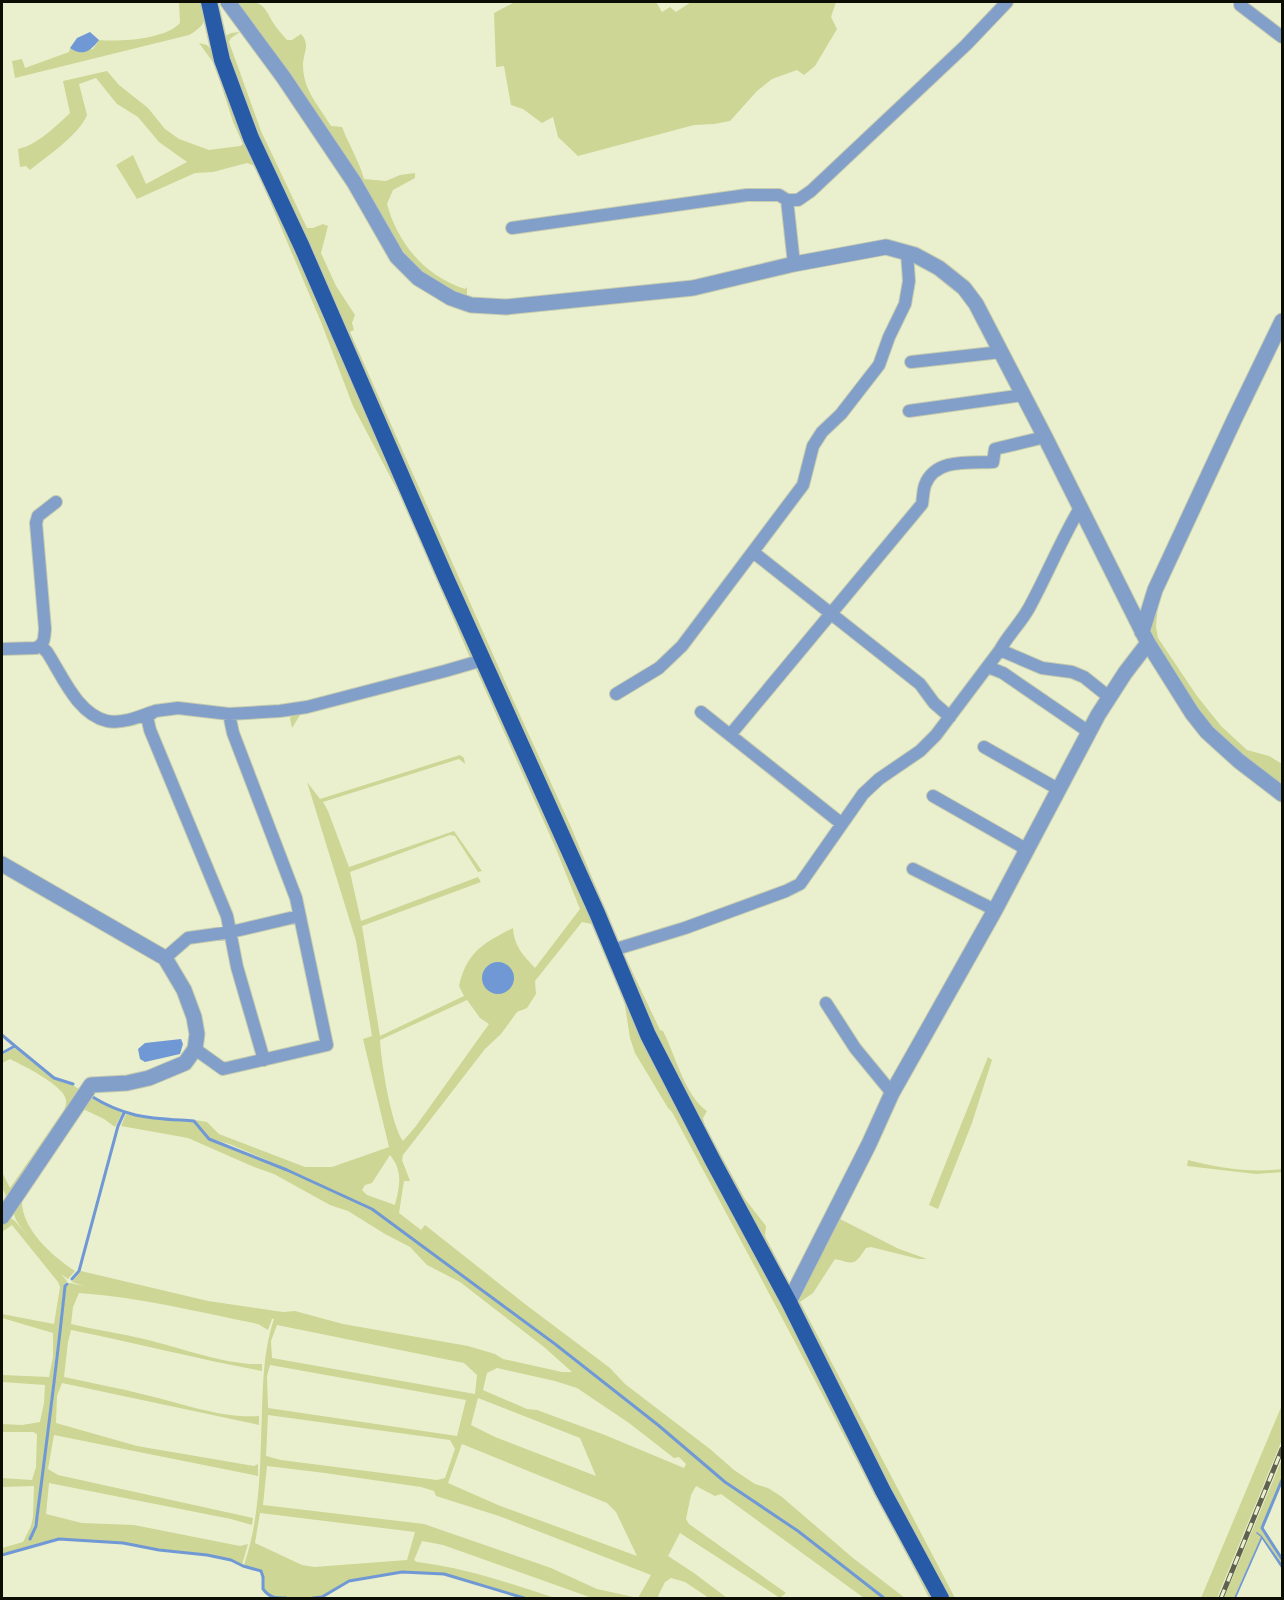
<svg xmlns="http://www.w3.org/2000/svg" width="1284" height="1600" viewBox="0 0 1284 1600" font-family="'Space Grotesk',sans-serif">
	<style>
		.green { fill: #cdd694; fill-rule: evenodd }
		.water { fill: #7098d4 }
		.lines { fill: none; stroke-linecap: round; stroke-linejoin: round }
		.stream { stroke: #7098d4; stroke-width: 3 }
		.minor-casing { stroke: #c6ccae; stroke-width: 14 }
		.tertiary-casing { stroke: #c6ccae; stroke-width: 17 }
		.primary-casing { stroke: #c6ccae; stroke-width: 19 }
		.minor { stroke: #829fca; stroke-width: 12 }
		.tertiary { stroke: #829fca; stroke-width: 15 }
		.primary { stroke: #275ba8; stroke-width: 16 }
		.rail-casing { stroke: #5e624f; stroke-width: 5 }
		.rail { stroke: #eaf0ce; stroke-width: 3; stroke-dasharray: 9; stroke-linecap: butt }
	</style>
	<rect width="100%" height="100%" fill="#eaf0ce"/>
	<path class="green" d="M179,2H205C207,20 205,26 189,35L15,78L12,61L22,59L25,68L69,52L70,48L74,51L93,49L99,40C121,42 166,39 180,23Z
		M238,2C260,1 262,2 272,21C276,28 282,34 287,40H292L301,34C311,45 303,53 303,65C303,90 319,106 331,126L342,127C349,145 359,161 364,179L386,181L400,175L415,173V178L393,190L387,204C398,244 425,276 465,289L467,287V299L435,285L410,261Z
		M515,2H656L662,12L670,7L676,12L691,2H836L831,17L837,29L815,66L804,75L797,70L772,79L757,91L730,121L714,124L694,125L578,156L558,137L553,117L542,123L523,109L511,105L504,66L496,67L494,13Z
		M240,32L231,38L229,42L261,131L307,228H313L323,224L328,226L321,253L336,286L355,315L352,323L354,330L350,332L515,704L571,827L620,945L615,947L268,160L223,40L225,36L231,33Z
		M199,43L207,45L212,51L476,658L471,660L402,499L353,406L321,322L255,166L247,163L213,172L195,173L137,199L116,165L133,155L146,184L187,162L159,142L138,117L117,104L96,78L79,84L87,115C79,135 46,157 30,170L26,166L20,167L18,149C37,145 55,127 70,113L63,81L107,71L119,85L148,108L165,129L179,139L209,150L240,146L243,144L233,122L215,65Z
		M1158,602L1156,627L1158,638L1197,696L1221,726L1247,750L1269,756L1282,764V789L1227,747L1177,683L1151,633L1152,618Z
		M482,662L542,801L935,1598H929C910,1559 888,1521 868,1482C804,1358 738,1235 672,1112L668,1108L635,1053L630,1038L624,999L592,924L582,922L535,981L536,994L527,1008L517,1012L501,1034L485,1049L403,1155L402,1160L410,1181H404L399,1213L421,1230L425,1225L525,1304L610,1368L625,1384L710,1449L734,1470L755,1484L768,1488L782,1497L853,1558L905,1598H886L799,1530L726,1481L658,1424L556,1343L372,1208L287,1169L232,1145L209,1138L195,1120L207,1122L219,1134L305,1167H332L389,1147L363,1039L372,1036L356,941L307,782L320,799L460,755L464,758L465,764L459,759L323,802L328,811L349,867L454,831L482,871L478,872L455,836L450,835L350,872L361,921L478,877L481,882L362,926L380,1036L464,996L459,986C467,952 483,943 513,928C514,946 523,955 535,968L580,909L556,849L475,667L433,681H424L300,715L292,728L290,718L293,714ZM467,1000L480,1018L489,1024L416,1126L403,1141C391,1125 381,1061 380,1040ZM390,1155C403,1171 400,1185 395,1205L367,1195L362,1190L365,1185L372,1183Z
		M622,950L660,1030L663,1031C675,1054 685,1096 707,1111L703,1118L705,1126L745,1199L766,1226L765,1236L793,1290L790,1294L712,1150L617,952Z
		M15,1048L53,1079L73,1085L80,1090L2,1214V1203L6,1196L2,1187V1172L10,1188L64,1110C66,1105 67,1102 65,1097C59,1083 24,1066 10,1059L2,1063V1055Z
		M988,1057L992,1060L972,1123L938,1209L929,1205Z
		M86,1093L122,1113L115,1127L104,1119L83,1109L22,1198C20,1228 51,1255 75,1271L68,1279L61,1274L67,1281L64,1285L37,1518L29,1539L37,1526L66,1286L70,1283L84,1286L72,1282L81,1271L208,1301L283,1312L295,1311L343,1324L468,1346L495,1354L503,1359L562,1372H572L544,1347L460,1282L427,1265L410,1247L385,1234L348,1211L330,1205L274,1174L254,1167L188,1138L121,1126L126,1114L144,1118L194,1122L208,1139L287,1170L371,1209L554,1345L657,1426L725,1482L798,1532L883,1598H864L721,1494L715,1496L696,1486L691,1495L686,1519L689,1524L786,1593L780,1598L680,1533L668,1556L694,1573L727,1598H709L685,1582L671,1578L665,1582L658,1596L660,1598H592L443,1545L422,1541L414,1560L417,1562C466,1568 509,1583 555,1598H526L445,1574L402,1572L348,1580L322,1596L310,1598H272L264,1589V1576L261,1571L244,1565C261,1515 260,1463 262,1410C263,1380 264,1348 274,1319L267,1318L272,1319L268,1330L258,1324C198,1312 139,1297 79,1293L73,1307L71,1324C95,1330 120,1333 144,1339C178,1347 229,1366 262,1364V1371C198,1359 135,1343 71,1330L68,1342L64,1377C91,1383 119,1388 146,1395C181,1403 223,1419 259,1416V1425L62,1383L57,1396L56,1423L137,1446L254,1466L258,1464V1476L54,1435L48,1469L58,1475L253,1518L252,1525L231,1519L49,1483L46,1514L82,1523L134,1525L240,1546L248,1544L242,1565L231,1559L207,1554L159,1549L123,1543L88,1542L59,1538L2,1554V1548L23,1542L31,1526L33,1517L34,1486L2,1487V1478L32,1480L36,1467L37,1434L33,1432H2V1424L22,1425L40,1422L44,1403L45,1385L2,1382V1375L49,1377L53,1357V1333L2,1318V1314L54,1324L60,1287L58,1282L12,1225L2,1232V1222L9,1218L14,1220L30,1238C21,1227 10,1218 15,1203ZM277,1325L464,1363L477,1375L475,1394L272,1358L271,1341ZM270,1365L466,1400L457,1436L268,1408L267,1376ZM497,1368L555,1381L577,1388L629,1423L674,1458L679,1457L686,1464L684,1468L605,1435L537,1410L527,1409L483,1390L487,1373ZM478,1398L580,1438L596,1476L495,1437L471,1425ZM268,1415L450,1440L455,1449L445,1478L437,1480L281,1460L266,1456ZM462,1444L607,1503L616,1512L637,1556L498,1505L448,1483ZM267,1466L325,1473L421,1487L434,1491L436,1496L499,1516L651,1575L638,1598L597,1589L551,1568L424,1524L263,1505ZM260,1513L415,1532L407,1560L314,1567L302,1565L255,1543Z
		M1188,1160C1219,1168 1251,1173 1282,1169V1172L1256,1174L1187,1166Z
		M836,1217L899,1249L927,1259H919L871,1247L866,1248C854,1266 855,1264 835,1259L813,1293L800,1302L955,1598H946L793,1299Z
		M1282,1405V1440L1217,1598H1201Z
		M1282,1459V1478L1261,1528L1282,1561V1564L1262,1536L1234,1598H1224Z"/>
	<path class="water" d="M90,32L99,40C91,51 82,57 70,48L77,38Z
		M482 978a16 16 0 1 1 32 0a16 16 0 1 1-32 0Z
		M181,1039L183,1044L180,1054L145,1062L140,1059L138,1049L145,1043Z
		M1257,1532L1262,1536L1282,1564V1569L1262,1539L1236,1598H1234L1261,1537L1256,1533Z"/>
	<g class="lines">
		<path class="stream" d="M2,1035L15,1046
			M2,1053L15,1046L54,1078L73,1084
			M91,1096C128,1119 152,1118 194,1121L209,1139L287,1170L372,1209L555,1344L658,1425L725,1482L798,1531L884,1598
			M72,1279L79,1271L118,1126L124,1113
			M1282,1480L1262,1528L1282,1559
			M30,1539L36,1526L37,1517C47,1440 57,1363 65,1286L67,1284
			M2,1555L59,1539L123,1543L159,1550L207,1555L231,1560L243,1566L261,1571L263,1577V1589C270,1598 275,1598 286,1598
			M313,1598L322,1597L349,1581L402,1572L444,1574L524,1598"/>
		<defs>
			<path id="minor" d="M1240,2V5L1282,37
				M787,200L794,264
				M512,228L747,195H779L787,200H798L811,191L966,45L1007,2
				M911,362L1001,352
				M909,411L1023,395
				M753,552L920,684L934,703L950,717
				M41,646L47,652C62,675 77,714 107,721C122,724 139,717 152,712
				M2,649L36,648C45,644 44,638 45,629L36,523L38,516L56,502
				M1000,650L1042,668L1072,672L1084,677L1109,697
				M988,667L1003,673L1089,732
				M616,694L659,668L682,646L803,485L813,446L822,432L841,414L879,365L889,337L905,304L909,281L907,253
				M701,712L842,824
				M730,735L922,504C923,498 923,491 925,485C935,458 970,463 993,462L995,449L1045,437
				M984,747L1058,789
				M933,796L1026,849
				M913,869L995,910
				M613,950L685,928L786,891L800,884L863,794L879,779L920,751L936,735L1000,650C1008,635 1020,624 1029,608C1047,575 1061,540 1080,508
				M165,958L188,938L231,932L299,916
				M826,1003L855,1048L892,1093
				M195,1049L223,1069L327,1045L296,898L233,733L229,714
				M264,1060L237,967L227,916L150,730L147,717L155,711L178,708L229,714L280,711L307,707L445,671L483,660"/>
			<path id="tertiary" d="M228,2L284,78L354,182L397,257L418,278L451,298L471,305L506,307L693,288L794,264L886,247L915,255L939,268L964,288L976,304L1045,437L1148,643L1192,713L1207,732L1239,761L1282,794
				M1142,632L1155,590L1235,418L1282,321
				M2,864L165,958L184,990L194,1017L197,1034L195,1049L185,1063L149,1078L127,1083L91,1085L2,1217
				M789,1302L869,1144L892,1093L995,910L1098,715L1125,673L1148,643"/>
			<path id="primary" d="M209,2L222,60L251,138L302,247L446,578L597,913L648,1035L713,1161L789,1302L883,1491L941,1598"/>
		</defs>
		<use href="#minor" class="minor-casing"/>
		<use href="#tertiary" class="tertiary-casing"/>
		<use href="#primary" class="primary-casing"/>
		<use href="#minor" class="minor"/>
		<use href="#tertiary" class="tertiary"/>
		<use href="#primary" class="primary"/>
		<defs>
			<path id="rail" d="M1221,1598L1282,1449"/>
		</defs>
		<use href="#rail" class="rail-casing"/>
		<use href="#rail" class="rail"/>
	</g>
	<rect width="1284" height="1600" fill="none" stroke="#0c0e04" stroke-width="6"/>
</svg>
